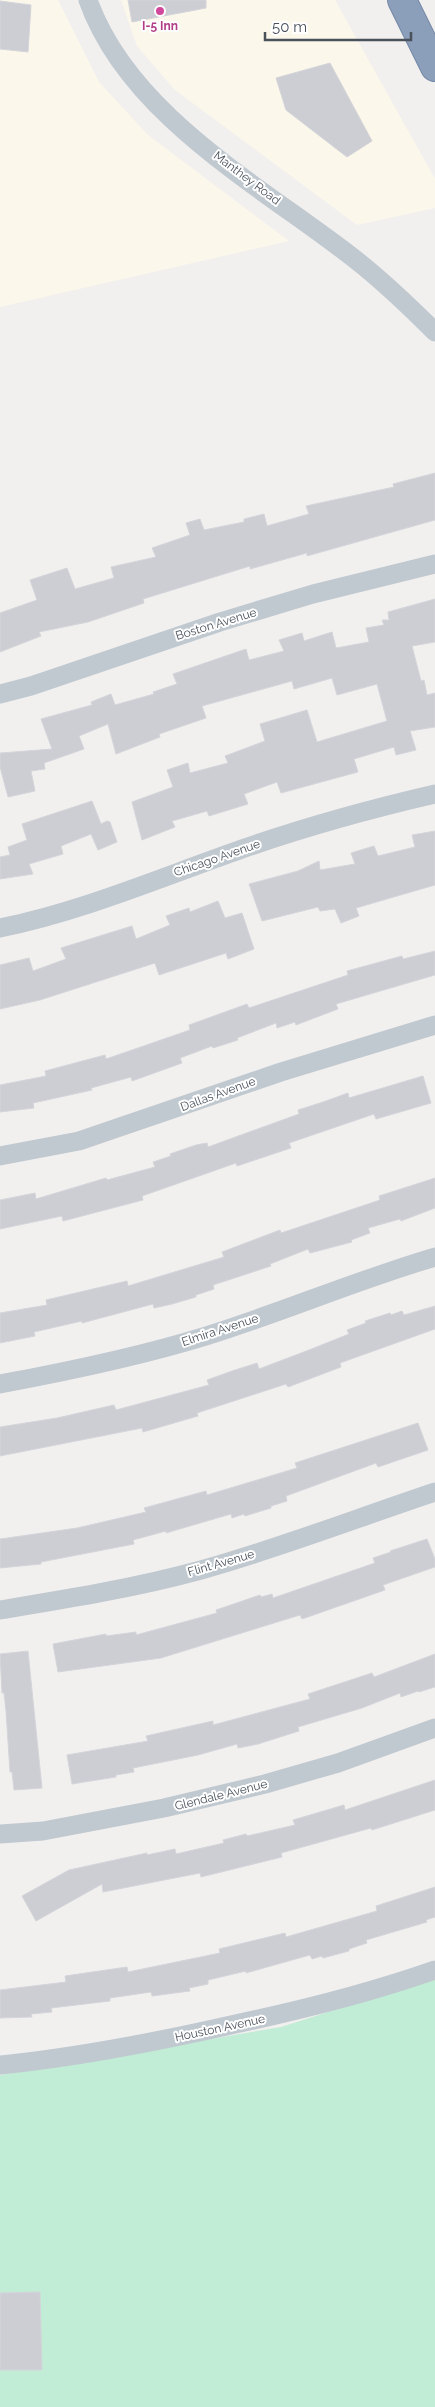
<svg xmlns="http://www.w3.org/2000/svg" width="435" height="2407" viewBox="0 0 435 2407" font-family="Raleway,sans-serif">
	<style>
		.commercial { fill: #fbf7ea }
		.green { fill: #c1ecd5 }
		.building { fill: #cdced4; stroke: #d4d5da }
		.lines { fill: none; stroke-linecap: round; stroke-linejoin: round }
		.motorway-casing { stroke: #7689a6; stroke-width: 30 }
		.minor { stroke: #c1c9d0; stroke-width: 19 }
		.motorway { stroke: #8b9eba; stroke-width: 28 }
		.hotel-dot { fill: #d1479c; stroke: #fff; stroke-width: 2 }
		.labels { text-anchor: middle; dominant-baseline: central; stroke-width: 4; stroke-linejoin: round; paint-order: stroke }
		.hotel-label { font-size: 12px; font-weight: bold; fill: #b23c85; stroke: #fff }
		.street-label { font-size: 12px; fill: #49515b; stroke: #fff }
	</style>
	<rect width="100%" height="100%" fill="#f2f0ef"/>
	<path class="commercial" d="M0,0H58L99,82L148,135L289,241L0,307Z
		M121,0H335L435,179V208L357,225L175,90L137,46Z"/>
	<path class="green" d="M435,1978V2407H0V2075L281,2027Z"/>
	<path class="building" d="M128,0H206V8L132,22Z
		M0,1L31,5L28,52L0,49Z
		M330,63L372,141L347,157L286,110L276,78Z
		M435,473V520L307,556V553L250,569V566L143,599L144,603L88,622L39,632L41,636L0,652V613L37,600L30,580L67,568L75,589L114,578L111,567L156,557L152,548L190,535L186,523L200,519L204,530L244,522V519L264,514L267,526L309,514L306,506L394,487L393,484Z
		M435,599V642L412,646L421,681L424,680L427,695L435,693V727L410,731L416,750L396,755L394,747L354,759L358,772L281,793L277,782L244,794L248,804L209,816L207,811L172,821L175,827L142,840L132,802L173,787L167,770L188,763L190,773L228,763L225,756L265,741L260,724L307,710L317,742L387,721L377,684L337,695L332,678L294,689L292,681L202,706L206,718L159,734L160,737L116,754L108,724L79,736L84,749L44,763L45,769L31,771L35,791L8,797L0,767V753L52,749L41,719L92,705L91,702L111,694L115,705L154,694L153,692L177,684L173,674L246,649L249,660L284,651L279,640L302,633L304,641L332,632L336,648L369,642L366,628L384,625L382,620H389L388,612Z
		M92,801L101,824L107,821L110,822L117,842L98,850L91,834L61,846L63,854L29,864L33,874L0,879V857L10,855L8,847L27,840L22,824Z
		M435,831V885L356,908L359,916L341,923L335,909L320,911L318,907L262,921L249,884L298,871L319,861L320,870L355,864L351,853L374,846L378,856L415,847L412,835Z
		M218,901L225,918L242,913L254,949L228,959L226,953L159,975L155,963L40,1000L0,1009V965L29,958L33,971L66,959L61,948L132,926L136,939L170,925L166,916L189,908L190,912Z
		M435,951V975L336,1004L338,1009L296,1025L295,1022L277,1028L276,1023L237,1038L238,1040L213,1048L212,1046L180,1058L182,1063L132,1081L131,1077L91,1088L92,1090L33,1103L34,1108L0,1112V1085L46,1076L45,1071L105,1055L106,1059L190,1030L189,1025L247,1004L249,1008L348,975L347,971L402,956L403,959Z
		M423,1076L431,1103L376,1119L374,1114L289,1143L291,1148L237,1166L236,1163L142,1196L143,1200L63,1221L62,1216L0,1229V1200L35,1193L36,1199L106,1178L107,1180L155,1167L153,1162L171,1156L170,1154L196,1145L207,1143L208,1147L299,1114L298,1110L323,1102L348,1093L349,1098Z
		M435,1178V1208L401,1221L400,1219L368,1228L370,1233L351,1240L352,1242L310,1253L308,1249L270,1264L271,1266L213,1285L214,1289L196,1295V1297L172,1304L154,1308L153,1304L82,1323V1321L34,1332L35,1336L0,1343V1313L47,1305L46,1300L127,1281L128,1286L224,1257L222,1252L280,1230L281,1233L380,1200L379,1196Z
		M435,1306V1329L340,1363L341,1367L288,1387L286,1384L197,1413L198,1416L143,1432L142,1428L0,1456V1427L57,1418L114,1405L116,1410L168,1396L209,1385L207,1380L232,1371L257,1363L259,1369L309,1350L349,1334L347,1330L366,1323L365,1321L390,1313L391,1315L402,1311L404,1315Z
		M418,1423L428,1450L378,1467L376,1463L286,1496L287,1501L271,1506V1508L245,1516L244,1514L232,1518L231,1514L166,1533V1531L133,1540L134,1544L41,1562V1564L0,1568V1539L77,1528L146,1512L144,1508L206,1491L207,1495L297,1468L295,1463Z
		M427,1539L435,1559V1567L383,1585L385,1590L302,1619L300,1615L161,1658L58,1672L53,1644L106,1634V1636L136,1632V1635L217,1613L216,1610L260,1595L261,1597L272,1594L273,1598L375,1563L373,1558L391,1552L390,1551Z
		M28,1651L42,1788L14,1790L12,1772H10L6,1711L4,1693H2L0,1654Z
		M435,1654V1687L419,1692L418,1691L401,1697L400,1693L362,1708L298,1727L299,1731L258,1744L238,1748L237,1744L198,1755L133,1768L134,1772L116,1775V1777L72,1784L67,1755L148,1741L146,1736L213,1721V1725L310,1699L308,1694L372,1673L374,1677Z
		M435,1780V1810L372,1830L371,1828L281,1853L282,1857L201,1877L200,1873L103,1892L102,1884L36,1921L22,1896L69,1870L147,1853V1855L175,1849L176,1854L224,1843L223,1840L246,1834L247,1836L295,1825L293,1820L344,1805L345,1810Z
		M435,1887V1917L426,1920L427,1922L366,1940L367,1943L349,1949V1951L323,1958L322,1956L312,1959L310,1955L246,1973V1971L208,1980V1984L189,1988L190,1991L152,1996L151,1992L110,1998V2001L51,2008L52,2012L31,2014L32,2017L0,2018V1990L66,1982L65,1976L127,1967L128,1972L220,1953L219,1949L285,1933L286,1937L377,1911L376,1906Z
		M40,2292L42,2370H0V2293Z"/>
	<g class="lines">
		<defs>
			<path id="motorway" d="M402,0L435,67"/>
		</defs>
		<use href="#motorway" class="motorway-casing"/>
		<path class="minor" d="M88,0C129,116 263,187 356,260C384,282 410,307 435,332
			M0,694L31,686L220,622L313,594L435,564
			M0,928C83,911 162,877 242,849C305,827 370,809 435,794
			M0,1156L79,1141L281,1072L435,1025
			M0,1384C70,1371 138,1357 206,1336C283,1312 357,1280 435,1257
			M0,1610C67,1599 135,1588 201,1570C280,1548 357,1518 435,1492
			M0,1834L43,1831L164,1808L265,1784L338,1763L435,1728
			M0,2065C81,2057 161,2041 240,2023C306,2009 372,1992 435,1970"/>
		<use href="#motorway" class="motorway"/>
	</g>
	<circle class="hotel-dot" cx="160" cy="11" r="5"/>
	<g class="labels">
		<g class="hotel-label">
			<text x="160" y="26">I-5 Inn</text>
		</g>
		<g class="street-label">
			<text transform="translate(247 178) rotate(37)">Manthey Road</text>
			<text transform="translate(216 624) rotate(-17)">Boston Avenue</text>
			<text transform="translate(217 858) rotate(-19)">Chicago Avenue</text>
			<text transform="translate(218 1094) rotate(-20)">Dallas Avenue</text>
			<text transform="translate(220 1330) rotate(-18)">Elmira Avenue</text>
			<text transform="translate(221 1563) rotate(-16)">Flint Avenue</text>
			<text transform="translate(221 1795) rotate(-14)">Glendale Avenue</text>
			<text transform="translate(220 2028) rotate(-12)">Houston Avenue</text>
		</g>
	</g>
	<path d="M265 32v8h146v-8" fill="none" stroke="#49515b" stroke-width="2.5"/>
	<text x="272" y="32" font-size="15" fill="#49515b" stroke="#ffffff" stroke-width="4" paint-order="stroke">50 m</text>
</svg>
